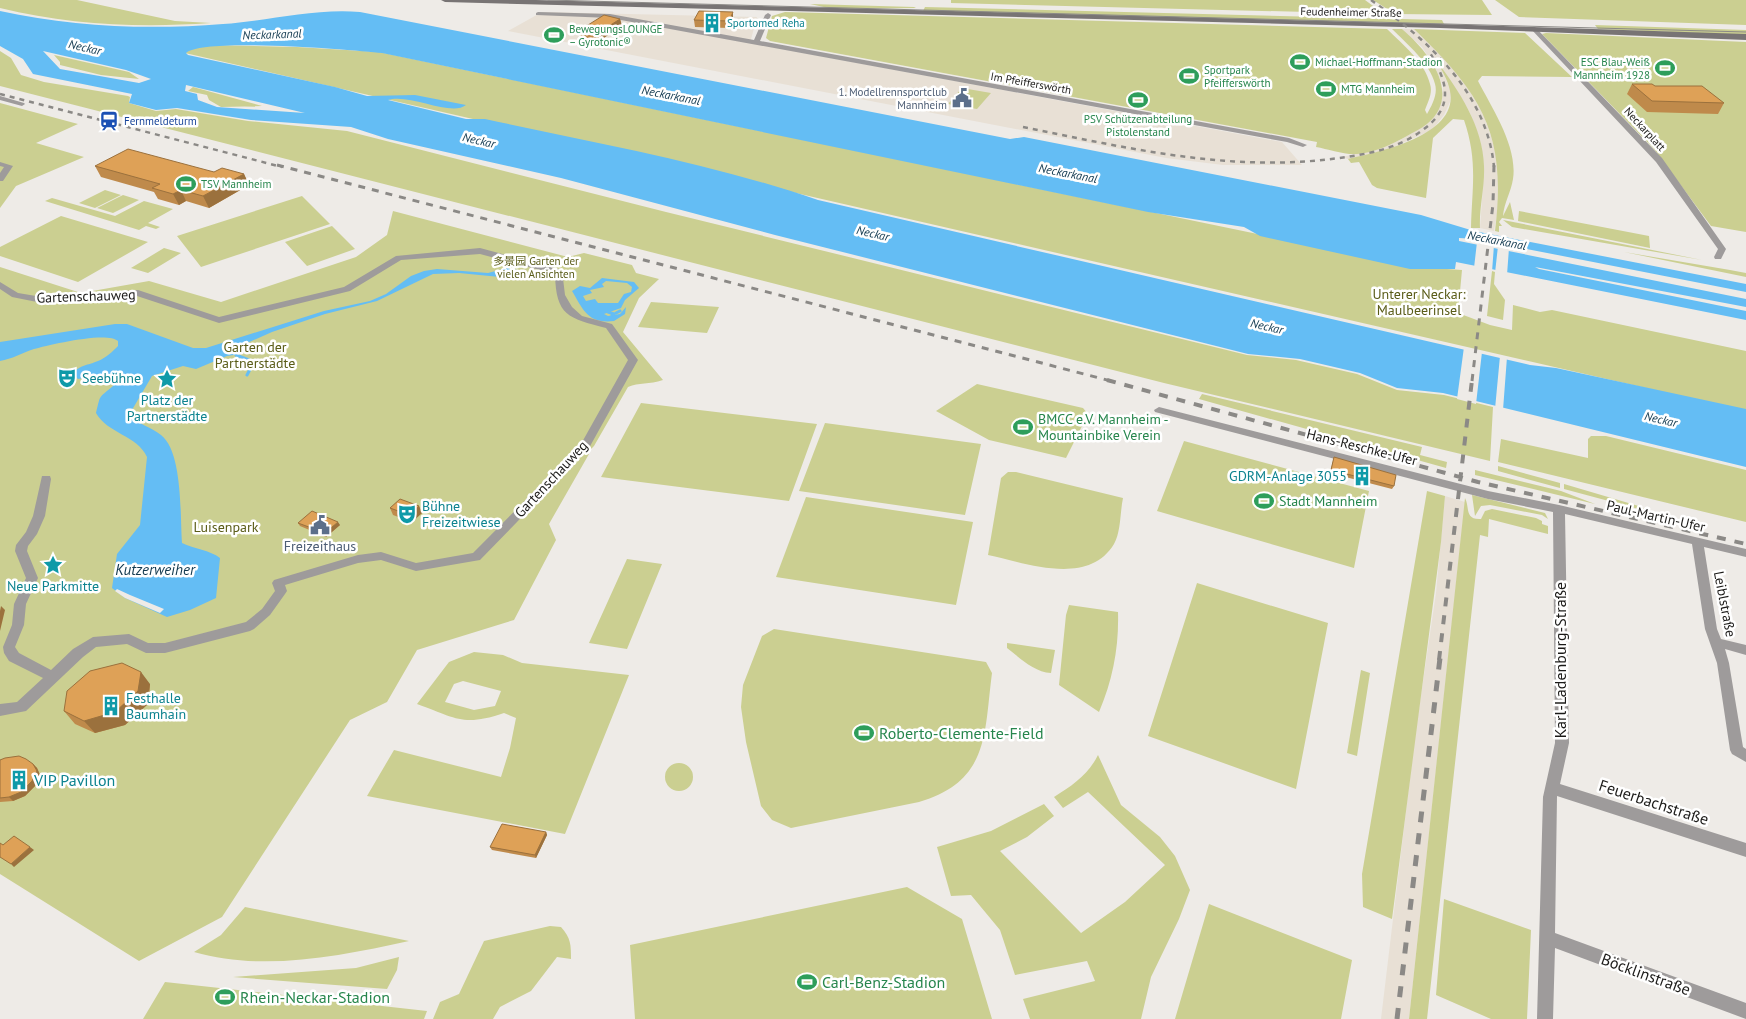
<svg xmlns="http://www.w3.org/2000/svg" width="1746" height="1019" viewBox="0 0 1746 1019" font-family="'PT Sans','Noto Sans SC',sans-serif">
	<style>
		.built { fill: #e8e0d5 }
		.green { fill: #cbcf91; fill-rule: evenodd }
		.water { fill: #64bdf4; fill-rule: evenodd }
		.pier { fill: #eeebe7 }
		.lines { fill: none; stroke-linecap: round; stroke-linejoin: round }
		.stream { stroke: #64bdf4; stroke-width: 3 }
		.street { fill: #9e9b9b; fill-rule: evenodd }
		.secondary { fill: #787474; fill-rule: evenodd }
		.tram { stroke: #8b8986; stroke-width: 1 }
		.rail-far3 { stroke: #8b8986; stroke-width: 2.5; stroke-dasharray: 5 5; stroke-linecap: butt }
		.rail-far2 { stroke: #8b8986; stroke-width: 3; stroke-dasharray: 7 7; stroke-linecap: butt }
		.rail-far1 { stroke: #8b8986; stroke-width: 4; stroke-dasharray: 9 9; stroke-linecap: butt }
		.rail { stroke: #8b8986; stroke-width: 5; stroke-dasharray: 11 11; stroke-linecap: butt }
		.wall { fill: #bf8a4b }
		.shaded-wall { fill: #9b713d }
		.building { fill: #dea157; stroke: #9b713d }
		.labels { text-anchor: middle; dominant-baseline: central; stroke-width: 5; stroke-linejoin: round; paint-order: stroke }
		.far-street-label { font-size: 11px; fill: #1b1a18; stroke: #fff }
		.far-culture-label { font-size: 11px; fill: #0d838f; stroke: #fff; text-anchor: start }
		.far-leisure-label { font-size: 11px; fill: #27864d; stroke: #fff; text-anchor: start }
		.far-service-label { font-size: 11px; fill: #4e5e75; stroke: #fff; text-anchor: end }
		.far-transit-label { font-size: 11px; fill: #164399; stroke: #fff; text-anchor: start }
		.far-park-label { font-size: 11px; fill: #5a5c18; stroke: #fff }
		.far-water-label { font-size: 12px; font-style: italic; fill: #12394f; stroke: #fff }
		.park-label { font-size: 14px; fill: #5a5c18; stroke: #fff }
		.street-label { font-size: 14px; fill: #1b1a18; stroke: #fff }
		.culture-label { font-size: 14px; fill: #0d838f; stroke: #fff; text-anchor: start }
		.leisure-label { font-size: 14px; fill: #27864d; stroke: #fff; text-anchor: start }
		.service-label { font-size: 14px; fill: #4e5e75; stroke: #fff }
		.water-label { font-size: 15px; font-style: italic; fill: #12394f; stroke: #fff }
		.near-street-label { font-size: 16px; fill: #1b1a18; stroke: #fff }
		.near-leisure-label { font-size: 16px; fill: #27864d; stroke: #fff; text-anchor: start }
		.near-culture-label { font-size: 16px; fill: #0d838f; stroke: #fff; text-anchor: start }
	</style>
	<rect width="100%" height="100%" fill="#eeebe7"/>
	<path class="built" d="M542,12L757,17L750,43L1282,142L1302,165H1223L1166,158L508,31Z
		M1402,29H1414L1437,51L1463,79L1484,116L1496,151L1499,173V204L1494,231L1480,228L1483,185L1481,144L1476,129L1471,115L1439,63L1451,92L1450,102L1444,115L1432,130L1387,150L1348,159L1342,157L1383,147L1402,139L1427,124L1442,101L1443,86L1436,69L1422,47Z
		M1445,496L1465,502L1409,1019H1381L1415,736L1436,593Z"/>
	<path class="green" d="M0,0H77L175,21L211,23C140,28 69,25 0,8Z
		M951,0H1365L1384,14L951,3Z
		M1373,0H1482L1492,15L1395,14Z
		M1495,0H1746V25L1519,17Z
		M810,4L914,7L916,8L833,9Z
		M925,7L1442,20L1444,24L923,11Z
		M785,12L1387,29C1402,44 1425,62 1430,84C1433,93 1428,102 1425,110L1427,114C1432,105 1438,94 1435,84C1430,63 1407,44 1392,29H1402C1428,51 1463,94 1427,124C1421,129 1413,132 1407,136C1393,144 1373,153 1357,154C1344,155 1328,149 1316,147L1317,142L770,41L766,38L772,16Z
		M1595,25L1746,30V35L1598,29Z
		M1414,29L1525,33L1572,77L1482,76L1478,81C1492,108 1518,147 1513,179C1511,192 1504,203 1503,216L1510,202L1514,220L1502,218L1499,222L1502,226H1499V232L1495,231C1507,135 1483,95 1414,29Z
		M1546,33L1746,42V232L1711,226L1654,149L1542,34Z
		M210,45L297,47L379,52L1417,267L1462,270L1458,313L1490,325L1512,330L1513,305L1540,312L1552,310L1746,351V411L185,53L191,48Z
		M0,51L11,58L21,75L44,82L128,96L130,97L129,103L156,111L176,109L248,121L347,131L666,212L1247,355L1296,360L1357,374L1397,390L1444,395L1493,407L1490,461L1164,383L0,86Z
		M54,55L129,72L139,79L101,75L60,65V62Z
		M1436,60C1459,91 1483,126 1484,166C1485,187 1479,207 1480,228H1471C1472,187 1478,161 1464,120L1453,119L1433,138L1426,198L1377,188L1372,185L1359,162L1351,163L1348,159C1378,152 1459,136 1450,91C1448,80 1441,69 1436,60Z
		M193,87L262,106L221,107L209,100L207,95L188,91Z
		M962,88L991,93L977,109L948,104Z
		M0,103L78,124L36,143L84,157L16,186L0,208Z
		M105,190L121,195L95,208L79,203Z
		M123,195L139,200L113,213L97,208Z
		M302,196L330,224L201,267L177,236Z
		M52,198L115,216L144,201L173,209L148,223L160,227L156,229L146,226L139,230L45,201Z
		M393,211L568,257L584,253L632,265L636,273L659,279L639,298L623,332L663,380C649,385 639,382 628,387L594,446L587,453L589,454L549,524L556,540L514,620L417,650L387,702L350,720L222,917L139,961L0,874V267L81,293L149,281L221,302L356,257L387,235Z
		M1519,211L1649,236L1650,248L1518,221Z
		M61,216L148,242L78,282L0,256V247Z
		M1503,220L1702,260L1512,227Z
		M332,226L355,249L307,266L285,242Z
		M164,248L181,253L148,273L131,268Z
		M1624,252L1730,270L1746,273V277Z
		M1492,271L1495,272L1494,284L1505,300L1503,320L1487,316Z
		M651,302L719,307L707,333L638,327Z
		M977,384L1083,408L1088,414L1066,458L989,440L936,411Z
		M1202,394L1422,447L1420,455L1447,462L1446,468L1199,399Z
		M641,403L817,424L789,501L601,477Z
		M825,423L981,444L965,515L799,491Z
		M1591,436H1606L1746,470V522L1498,462L1501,439L1588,458V439Z
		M1184,441L1369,491L1354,568L1157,511Z
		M1498,466L1560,483V488L1498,471Z
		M1475,470L1561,491L1595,504L1475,475Z
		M1008,472H1016L1123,498C1120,512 1121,532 1114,544C1088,587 1026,563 988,555L1001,478Z
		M1564,484L1642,507L1646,511L1564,489Z
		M1427,491L1445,496L1441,542L1392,919L1363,907L1362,874Z
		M1472,495L1545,513L1548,519L1542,515L1490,505L1481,506L1475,516Z
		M806,497L973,522L956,605L776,577Z
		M1465,498C1470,507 1464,520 1481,519L1485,511L1492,509L1536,518L1542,521V524L1548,526V534L1489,519L1488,537L1480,535L1427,1019H1409Z
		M627,559L662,564L627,649L589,643Z
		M1197,583L1328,623L1296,789L1148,736Z
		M1069,605L1118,612C1119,647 1113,679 1099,712L1059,685L1066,615Z
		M774,629L986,662L992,673C984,733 990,781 919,802L791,828L772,820L761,806L746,742L741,707L743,685L762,636Z
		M1007,643L1055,650L1051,673C1034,672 1020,658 1007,648Z
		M474,652L503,655L522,663L629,675L565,834L367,796L394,750L501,777L510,748L516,718L504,713C463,727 456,718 417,704L449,662ZM463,681L501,691L495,706L474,710L445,702L454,684Z
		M1361,670L1370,673L1357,756L1347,753Z
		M1098,755L1121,805L1160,837L1175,856L1190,890L1179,919L1151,977L1141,1019H1030L1023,999L1095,981L1087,961L1015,975L1000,930L971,895L951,896L937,847L991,831L1044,804L1054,816L1027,837L1000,851L1081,933L1125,902L1165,865L1088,792L1063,808L1054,797C1073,785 1088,775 1098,755Z
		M665 777a14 14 0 1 1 28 0a14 14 0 1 1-28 0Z
		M907,887L962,919L992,1019H635L630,945Z
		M1444,899L1531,930L1527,1019H1491L1436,995Z
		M1209,904L1352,960L1341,1019H1175Z
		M245,907L409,941C340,956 263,972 194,952L221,935Z
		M550,926L561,927C571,938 571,945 571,959L557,957L531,991L500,1007L493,1019H433L440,1002L459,994L484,941Z
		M399,957L397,970L387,989L233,977L356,968Z
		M165,982L427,1011L424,1019H143Z"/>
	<path class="water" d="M0,11C72,27 149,30 223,24C268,21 315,8 360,12L1010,139L1024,137L1421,215L1474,231L1746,284V292L1476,239L1459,238V241L1746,299V307L1535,267L1539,269L1746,311V320L1456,262L1455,269H1410L1260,236L1244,227L1148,212L382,53C354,50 202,37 186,53L188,55L335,87L367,96L415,95L466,105C451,117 409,93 388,100L466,119H485C596,143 710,163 818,200L1530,365L1556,368L1746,409V467L1443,393L1397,388L1360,373L1300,359L1248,354L775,235L561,178L388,139L351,127L251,120L177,108L156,110L129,103L132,94L33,74L23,59L0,46ZM43,51L126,70L151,79L139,83L60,69ZM186,85L305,113L217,107L198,100L197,94L185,91Z
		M507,268L517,270L519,274L510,278L459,273L433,274L377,301L325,314L272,332L229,351L233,354H240L227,356L196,369L183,366L152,376L129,415C138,424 151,427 161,435C183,452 180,516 182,543C194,549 210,550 220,558L216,598L190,610L167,617L125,598L112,588L117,554L140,525L147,457C137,435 108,434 96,413C101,393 98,399 113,386V382L98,380L95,376L78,379L72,373C83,364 86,366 98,361C106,358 113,351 118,346V341C107,331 49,345 34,349C22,353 12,359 0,361V342L115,324H127L193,348H206L324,311L370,301L386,294L411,276L424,271L437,269L488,273Z
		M602,278L634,282L639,288L625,300L621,308L604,314L608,316L620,314L626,307L625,314L614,321C587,324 583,309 572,291L580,286L590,288ZM606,281L627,283L632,287L631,292L624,294L618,303H598L595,299L586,301L583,296L592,293L590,290L604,287L602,284Z"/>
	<path class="pier" d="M1477,242L1494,245L1492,272L1474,268Z
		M1498,246L1509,248L1507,275L1495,273Z
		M1464,347L1482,352L1476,404L1457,399Z
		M1500,356L1507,357L1503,410L1495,409Z
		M117,589L130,595L164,609L160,613L125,598L115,591Z"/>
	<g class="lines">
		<path class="stream" d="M608,312L614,314L612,315
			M616,313L620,311
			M236,355L254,362L247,375"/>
		<path class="street" d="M538,12L610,14L754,40L765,15L768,13L771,15L760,41L1289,138L1307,145L1303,147L1287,142L610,18L536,15V13Z
			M1531,27H1535L1662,158L1726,249L1721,259H1715L1714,257L1718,249L1656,162L1531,29Z
			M0,96L24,103L25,104L22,106L0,100Z
			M0,162L13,166L3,181H0V173L4,167L0,166Z
			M480,248L562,270L565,295L572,307L582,316L612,324L638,360L589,448L480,560L416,571L381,560L358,563L285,585L287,591L285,594L270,615L254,629L250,631L165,653H146L127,644L96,647L83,657L26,711L0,716V704L17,702L43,678L9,661L4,653L3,647L12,625L14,604L26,578L15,551L16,545L26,532L33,516L42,476H50L51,479L45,516L37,534L28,546L27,551L38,578L26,604L24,625L15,647L19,653L51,670L73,649L93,637L129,634L148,643H165L246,622L262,609L275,591L272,583L274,580L358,555L381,552L416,563L473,553L581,444L628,360L606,328C568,318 556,316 555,274L480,254L401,260L350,291L219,323L137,296L42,303L12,297L0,289V282L18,293L42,297L138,290L219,317L344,287L396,256Z
			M1159,407L1488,491L1559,505L1746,549V557L1704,547L1717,629L1721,639L1746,645V655L1725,649L1729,663L1743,747L1746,749V762L1732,754L1730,750L1717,663L1705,629L1692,544L1565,514L1569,743L1560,784L1746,843V857L1557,796L1555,933L1746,1003V1019L1555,948L1553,1019H1537L1543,797L1555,743L1553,512L1488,499L1155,412L1154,410Z"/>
		<path class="secondary" d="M441,0H536L1440,24L1746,34V40L1440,28L445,2Z"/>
		<path class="tram" d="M548,0L1746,32"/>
		<path class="rail-far3" d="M1371,0C1428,40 1487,93 1494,167
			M0,94L282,167
			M1023,127C1127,148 1232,173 1339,158C1369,154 1400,148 1424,129C1455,106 1447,81 1430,53"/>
		<path class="rail-far2" d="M277,165L1111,381
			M1472,381L1493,204L1494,165"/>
		<path class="rail-far1" d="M1107,380L1478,482L1746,544
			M1439,660L1472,380"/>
		<path class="rail" d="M1397,1019L1440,658"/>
	</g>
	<path class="wall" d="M620,19L622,26L599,41L581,37L580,30Z
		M733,19L730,28L695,27L694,20Z
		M1632,84L1655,86L1724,103L1718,114L1647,112L1627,94Z
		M95,166L244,174L249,185L209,208L186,201L179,205L158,199L154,192L101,177Z
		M1334,457L1394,486L1392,489L1330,473Z
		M419,506L422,513L412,522L393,515L390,508Z
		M298,523L340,525L326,537L300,526Z
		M150,684L148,704L125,725L95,733L75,724L64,711Z
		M0,760L33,764L37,768L40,775L36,785L25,796L13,801L0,802Z
		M546,832L547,835L536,858L492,850L490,847Z"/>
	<path class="shaded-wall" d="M733,12V19L730,28L729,21Z
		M620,19L622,26L599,41L598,33Z
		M244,174L249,185L209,208L203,196Z
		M181,190L186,201L179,205L173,194Z
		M419,506L422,513L412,522L409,515Z
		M338,522L340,525L326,537L325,533Z
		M1,606L5,610L0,631V611Z
		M141,672L150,684L148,704L125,725L95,733L84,721Z
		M33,764L37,768L40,775L36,785L25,796L13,801L9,797Z
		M546,832L547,835L536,858L535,855Z
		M30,847L34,850L14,867L11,864Z"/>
	<path class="building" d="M699,11L733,12L729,21L694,20Z
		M604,15L620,19L598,33L580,30Z
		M1632,84H1652L1655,86H1702L1724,103L1652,101Z
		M128,149L214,172L222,168L244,174L203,196L181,190L173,194L152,188L160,184L95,166Z
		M1334,457L1396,475L1394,486L1331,470Z
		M400,499L419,506L409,515L390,508Z
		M312,511L338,522L325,533L298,523Z
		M122,663L141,672L138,691L115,712L84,721L64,711L67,691L90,671Z
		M19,756L26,759L33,764L37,771L32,781L21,792L9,797L0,798V760L5,758Z
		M502,824L546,832L535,855L490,847Z
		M14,836L30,847L11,864L0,857V843L3,845Z"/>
	<defs>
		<symbol id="building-bare" viewBox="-9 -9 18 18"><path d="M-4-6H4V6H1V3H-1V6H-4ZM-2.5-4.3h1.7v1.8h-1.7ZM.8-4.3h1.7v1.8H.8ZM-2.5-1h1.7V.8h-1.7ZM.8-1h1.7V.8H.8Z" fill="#0f9aa8" stroke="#fff" stroke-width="2.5" paint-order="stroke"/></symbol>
		<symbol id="stadium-bare" viewBox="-9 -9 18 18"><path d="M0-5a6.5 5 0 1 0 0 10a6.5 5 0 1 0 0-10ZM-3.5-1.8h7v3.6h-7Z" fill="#2e9e5b" stroke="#fff" stroke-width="2.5" paint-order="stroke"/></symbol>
		<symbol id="civic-bare" viewBox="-9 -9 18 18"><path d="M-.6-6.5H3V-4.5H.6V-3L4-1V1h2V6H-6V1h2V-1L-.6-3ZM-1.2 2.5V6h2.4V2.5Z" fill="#5c6f8a" stroke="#fff" stroke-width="2.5" paint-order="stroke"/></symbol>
		<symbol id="station-bare" viewBox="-9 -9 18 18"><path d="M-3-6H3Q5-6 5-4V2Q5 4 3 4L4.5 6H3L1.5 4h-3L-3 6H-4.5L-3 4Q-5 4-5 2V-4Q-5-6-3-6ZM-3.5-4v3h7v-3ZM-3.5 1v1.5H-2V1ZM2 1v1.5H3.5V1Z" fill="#1a4fb4" stroke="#fff" stroke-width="2.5" paint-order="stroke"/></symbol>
		<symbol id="theatre-bare" viewBox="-9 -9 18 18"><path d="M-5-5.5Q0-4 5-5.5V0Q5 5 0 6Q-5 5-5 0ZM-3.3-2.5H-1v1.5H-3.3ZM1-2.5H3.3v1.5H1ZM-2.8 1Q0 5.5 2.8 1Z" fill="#0f9aa8" stroke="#fff" stroke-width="2.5" paint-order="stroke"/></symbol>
		<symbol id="sight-bare" viewBox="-9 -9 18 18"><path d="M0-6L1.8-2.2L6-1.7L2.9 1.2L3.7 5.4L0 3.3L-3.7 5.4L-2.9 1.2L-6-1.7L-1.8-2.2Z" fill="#0f9aa8" stroke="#fff" stroke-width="2.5" paint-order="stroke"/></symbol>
	</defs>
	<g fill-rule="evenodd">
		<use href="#building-bare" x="698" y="9" width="28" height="28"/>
		<use href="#stadium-bare" x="540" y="21" width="28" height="28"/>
		<use href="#stadium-bare" x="1286" y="48" width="28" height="28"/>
		<use href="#stadium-bare" x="1651" y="54" width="28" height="28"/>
		<use href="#stadium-bare" x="1175" y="62" width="28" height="28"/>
		<use href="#stadium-bare" x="1312" y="75" width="28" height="28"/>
		<use href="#civic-bare" x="948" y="84" width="28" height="28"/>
		<use href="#stadium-bare" x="1124" y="86" width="28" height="28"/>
		<use href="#station-bare" x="95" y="107" width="28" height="28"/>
		<use href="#stadium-bare" x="172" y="170" width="28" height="28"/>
		<use href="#theatre-bare" x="53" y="364" width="28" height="28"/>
		<use href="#sight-bare" x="153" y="365" width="28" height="28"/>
		<use href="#stadium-bare" x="1009" y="413" width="28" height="28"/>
		<use href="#building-bare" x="1348" y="462" width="28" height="28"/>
		<use href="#stadium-bare" x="1250" y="487" width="28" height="28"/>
		<use href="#theatre-bare" x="393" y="500" width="28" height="28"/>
		<use href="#civic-bare" x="306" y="511" width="28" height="28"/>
		<use href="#sight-bare" x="39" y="551" width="28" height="28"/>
		<use href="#building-bare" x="97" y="692" width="28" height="28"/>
		<use href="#stadium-bare" x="850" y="719" width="28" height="28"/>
		<use href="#building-bare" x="5" y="766" width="28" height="28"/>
		<use href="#stadium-bare" x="793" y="968" width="28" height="28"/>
		<use href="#stadium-bare" x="211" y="983" width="28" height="28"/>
	</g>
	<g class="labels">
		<g class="far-street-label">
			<text transform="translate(1351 12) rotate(1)">Feudenheimer Straße</text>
			<text transform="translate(1031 83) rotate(10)">Im Pfeifferswörth</text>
			<text transform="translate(1645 129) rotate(47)">Neckarplatt</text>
		</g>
		<g class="far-culture-label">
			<text x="727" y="23">Sportomed Reha</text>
		</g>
		<g class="far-leisure-label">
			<text x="569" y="29">BewegungsLOUNGE<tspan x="569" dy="13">– Gyrotonic®</tspan></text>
			<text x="1315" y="62">Michael-Hoffmann-Stadion</text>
			<text x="1650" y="62" text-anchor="end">ESC Blau-Weiß<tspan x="1650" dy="13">Mannheim 1928</tspan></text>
			<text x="1204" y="70">Sportpark<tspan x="1204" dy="13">Pfeifferswörth</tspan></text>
			<text x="1341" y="89">MTG Mannheim</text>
			<text x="1138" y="119" text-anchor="middle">PSV Schützenabteilung<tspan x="1138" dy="13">Pistolenstand</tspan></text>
			<text x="201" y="184">TSV Mannheim</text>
		</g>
		<g class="far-service-label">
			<text x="947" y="92">1. Modellrennsportclub<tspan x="947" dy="13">Mannheim</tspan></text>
		</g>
		<g class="far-transit-label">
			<text x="124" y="121">Fernmeldeturm</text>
		</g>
		<g class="far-park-label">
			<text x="536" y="261">多景园 Garten der<tspan x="536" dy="13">vielen Ansichten</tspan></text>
		</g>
		<g class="far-water-label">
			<text transform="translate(272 34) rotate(-2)">Neckarkanal</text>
			<text transform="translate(85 47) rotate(13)">Neckar</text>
			<text transform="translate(671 95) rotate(11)">Neckarkanal</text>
			<text transform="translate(479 140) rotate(13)">Neckar</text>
			<text transform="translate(1068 173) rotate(11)">Neckarkanal</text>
			<text transform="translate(873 233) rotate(13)">Neckar</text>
			<text transform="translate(1497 240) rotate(11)">Neckarkanal</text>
			<text transform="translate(1267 326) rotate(13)">Neckar</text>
			<text transform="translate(1661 419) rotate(13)">Neckar</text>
		</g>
		<g class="park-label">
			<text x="1419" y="294">Unterer Neckar:<tspan x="1419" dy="16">Maulbeerinsel</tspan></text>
			<text x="255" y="347">Garten der<tspan x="255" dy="16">Partnerstädte</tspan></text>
			<text x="226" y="527">Luisenpark</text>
		</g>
		<g class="street-label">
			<text transform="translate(86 296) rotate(-2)">Gartenschauweg</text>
			<text transform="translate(1362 447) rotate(14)">Hans-Reschke-Ufer</text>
			<text transform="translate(551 479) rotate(-47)">Gartenschauweg</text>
			<text transform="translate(1656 516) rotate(13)">Paul-Martin-Ufer</text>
			<text transform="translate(1725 604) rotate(79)">Leiblstraße</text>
		</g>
		<g class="culture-label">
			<text x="82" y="378">Seebühne</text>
			<text x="167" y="400" text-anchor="middle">Platz der<tspan x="167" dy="16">Partnerstädte</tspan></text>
			<text x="1347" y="476" text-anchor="end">GDRM-Anlage 3055</text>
			<text x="422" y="506">Bühne<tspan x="422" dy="16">Freizeitwiese</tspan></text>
			<text x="53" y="586" text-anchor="middle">Neue Parkmitte</text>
			<text x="126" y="698">Festhalle<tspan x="126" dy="16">Baumhain</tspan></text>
		</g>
		<g class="leisure-label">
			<text x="1038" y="419">BMCC e.V. Mannheim -<tspan x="1038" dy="16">Mountainbike Verein</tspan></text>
			<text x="1279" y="501">Stadt Mannheim</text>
		</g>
		<g class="service-label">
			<text x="320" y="546">Freizeithaus</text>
		</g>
		<g class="water-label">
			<text x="155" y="569">Kutzerweiher</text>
		</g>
		<g class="near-street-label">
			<text transform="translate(1560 660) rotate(-90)">Karl-Ladenburg-Straße</text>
			<text transform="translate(1654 802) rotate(18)">Feuerbachstraße</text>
			<text transform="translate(1646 974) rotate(20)">Böcklinstraße</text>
		</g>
		<g class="near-leisure-label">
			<text x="879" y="733">Roberto-Clemente-Field</text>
			<text x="822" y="982">Carl-Benz-Stadion</text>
			<text x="240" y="997">Rhein-Neckar-Stadion</text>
		</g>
		<g class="near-culture-label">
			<text x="34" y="780">VIP Pavillon</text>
		</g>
	</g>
</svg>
